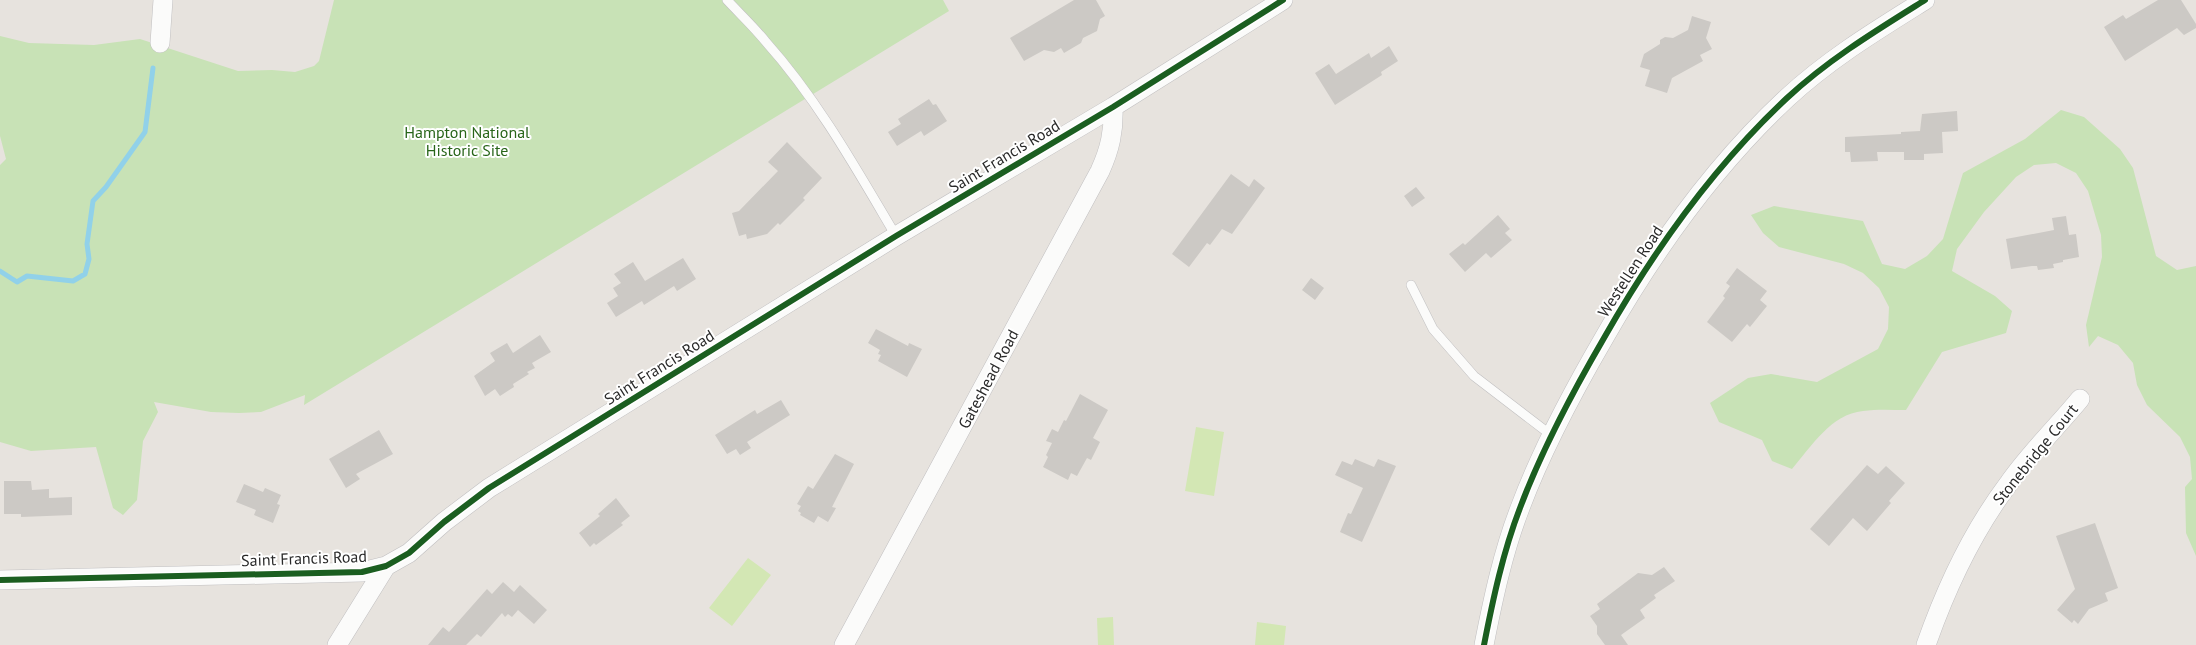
<svg xmlns="http://www.w3.org/2000/svg" width="2196" height="645" viewBox="0 0 2196 645" font-family="'PT Sans',sans-serif">
	<style>
		.green { fill: #c8e2b6 }
		.pitch { fill: #d3e7b4 }
		.lines { fill: none; stroke-linecap: round; stroke-linejoin: round }
		.stream { stroke: #91d1e9; stroke-width: 5 }
		.building { fill: #ccc9c5 }
		.service-casing { stroke: #c0bfc0; stroke-width: 10 }
		.minor-casing { stroke: #c0bfc0; stroke-width: 20 }
		.service { stroke: #fbfbfa; stroke-width: 9 }
		.minor { stroke: #fbfbfa; stroke-width: 19 }
		.cycleway-casing { stroke: #fff; stroke-width: 9 }
		.cycleway { stroke: #1b5e20; stroke-width: 6 }
		.labels { text-anchor: middle; dominant-baseline: central; stroke-width: 4; stroke-linejoin: round; paint-order: stroke }
		.park-label { font-size: 16px; fill: #286519; stroke: #fff }
		.street-label { font-size: 16px; fill: #292929; stroke: #fff }
	</style>
	<rect width="100%" height="100%" fill="#e7e3de"/>
	<path class="green" d="M334,0H943L949,11L304,405L305,395L261,412L239,413L211,412L154,402L158,412L143,441L137,500L123,515L113,508L96,447L31,451L0,442V165L6,159L0,136V36L29,43L94,45L140,39L238,71L272,70L295,72L314,66L319,61Z
		M2061,110L2084,117L2120,149L2133,168L2156,256L2177,270L2196,266V556L2186,533L2185,487L2192,479L2190,457L2180,437L2147,405L2137,385L2133,363L2118,345L2098,336L2089,347L2086,325L2102,257L2101,235L2088,191L2076,173L2056,163L2034,165L2016,177L1984,212L1957,249L1952,271L1995,296L2012,311L2006,333L1942,352L1906,410C1892,410 1877,409 1863,411C1831,414 1811,447 1792,469L1772,461L1762,440L1719,422L1710,403L1748,378L1771,374L1817,382L1878,349L1888,329L1889,307L1879,288L1863,273L1844,264L1779,247L1763,233L1751,215L1774,206L1863,221L1882,264L1905,269L1927,256L1943,239L1963,173L2025,139Z"/>
	<path class="pitch" d="M1196,427L1224,432L1214,496L1185,491Z
		M748,558L771,575L732,626L709,608Z
		M1113,617L1114,645H1098L1097,618Z
		M1257,622L1286,626L1284,645H1255Z"/>
	<g class="lines">
		<path class="stream" d="M0,271L17,282L27,276L73,281L85,274L89,259L87,244L93,201L106,187L145,132L153,68"/>
	</g>
	<path class="building" d="M1074,0H1096L1105,16L1100,19L1097,31L1083,38L1081,43L1064,53L1061,48L1054,52L1044,50L1024,61L1010,38Z
		M2158,0H2181L2196,24V28L2184,35L2177,28L2125,61L2104,27L2123,15L2126,19Z
		M1692,16L1711,22L1706,38L1712,49L1700,55L1703,61L1672,78L1667,93L1645,86L1650,70L1640,67L1644,54L1660,44V40L1665,37L1673,38L1688,30Z
		M1389,46L1398,61L1381,72L1382,75L1335,105L1315,73L1329,64L1336,74L1369,53L1371,58Z
		M929,99L933,105L936,104L947,121L924,136L921,131L897,146L888,132L901,124L898,119Z
		M1957,111L1958,131L1942,132L1943,153L1924,154V160H1904V152H1877L1878,161L1851,162L1850,152H1845V137L1901,134V132L1920,131L1922,114Z
		M787,142L822,178L803,198L805,200L780,225L778,223L767,234L747,239L746,234L739,236L732,213L739,211L778,171L768,162Z
		M1231,174L1249,187L1254,179L1265,188L1232,234L1222,229L1210,245L1207,243L1189,267L1172,254Z
		M1416,187L1425,198L1412,207L1404,196Z
		M1498,215L1510,229L1505,233L1512,240L1491,258L1486,253L1465,272L1449,254L1463,243L1465,245Z
		M2066,216L2069,235L2076,234L2079,257L2063,260V262L2053,264L2054,268L2038,270L2037,266H2032L2011,269L2006,239L2054,230L2052,218Z
		M683,258L696,279L677,291L674,286L644,305L642,301L616,317L607,303L618,296L613,288L621,283L614,274L633,262L645,281Z
		M1737,268L1767,291L1760,300L1767,306L1750,327L1747,324L1732,342L1707,322L1725,298L1723,296L1730,286L1726,283Z
		M1311,278L1324,288L1315,300L1302,290Z
		M876,329L908,346L909,343L922,349L907,377L878,361L881,355L878,354L880,350L868,343Z
		M540,335L551,352L532,363L535,368L527,372L529,374L513,384L514,387L500,396L495,389L485,396L474,376L495,361L490,353L507,343L513,353Z
		M1080,394L1108,410L1093,438L1100,442L1091,460L1087,458L1077,476L1071,473L1068,480L1043,467L1048,457L1046,455L1052,443L1046,441L1052,429L1058,432L1064,420L1066,421Z
		M781,400L790,415L747,442L751,448L740,455L736,449L727,454L715,435L755,410L757,414Z
		M379,430L393,454L356,474L360,479L346,488L329,459Z
		M835,454L854,464L832,507L836,508L828,522L818,516L814,523L800,515L801,513L798,511L801,506L797,504L808,486L813,489Z
		M1355,459L1374,467L1378,459L1396,466L1362,542L1340,532L1348,513L1351,514L1363,488L1335,475L1342,461L1352,465Z
		M1867,465L1878,474L1886,466L1905,483L1889,501L1891,503L1867,531L1853,518L1829,546L1810,529Z
		M4,481H31L32,490L49,489V498L72,497V515L21,517V514H4Z
		M244,484L263,492L265,488L281,495L277,504L280,505L273,523L254,515L256,510L236,502Z
		M616,498L630,516L621,523L623,525L596,545L594,543L590,547L579,533L600,516L598,514Z
		M2095,523L2118,588L2105,593L2108,601L2089,609L2078,624L2074,620L2072,623L2057,610L2075,589L2056,536Z
		M1664,567L1675,581L1654,595L1656,598L1640,610L1645,618L1621,635L1628,645H1605L1597,634V626L1590,616L1600,609L1597,604L1638,573L1652,575Z
		M503,582L514,592L520,585L547,610L534,624L518,610L512,617L508,614L505,617L502,613L481,637L477,634L466,645H428L443,627L449,632L487,589L492,594Z"/>
	<g class="lines">
		<defs>
			<path id="service" d="M727,0C740,14 754,27 766,42C818,100 857,170 896,236
				M1411,285L1433,329L1474,376L1551,435"/>
			<path id="minor" d="M160,43L163,0
				M0,580L362,572L386,566L409,553L444,522L489,488L896,236L1113,107L1283,0
				M337,645L386,566
				M844,645L1100,171C1110,149 1114,131 1113,107
				M1484,645C1493,599 1503,552 1520,508C1542,449 1572,393 1604,338C1654,250 1713,167 1787,98C1829,59 1877,30 1925,0
				M1926,645C1946,588 1972,532 2009,483C2030,453 2057,427 2080,399"/>
		</defs>
		<use href="#service" class="service-casing"/>
		<use href="#minor" class="minor-casing"/>
		<use href="#service" class="service"/>
		<use href="#minor" class="minor"/>
		<defs>
			<path id="cycleway" d="M0,580L362,572L386,566L409,553L444,522L489,488L896,236L1113,107L1283,0
				M1484,645C1493,599 1503,552 1520,508C1542,449 1572,393 1604,338C1654,250 1713,167 1787,98C1829,59 1877,30 1925,0"/>
		</defs>
		<use href="#cycleway" class="cycleway-casing"/>
		<use href="#cycleway" class="cycleway"/>
	</g>
	<g class="labels">
		<g class="park-label">
			<text x="467" y="132">Hampton National<tspan x="467" dy="18">Historic Site</tspan></text>
		</g>
		<g class="street-label">
			<text transform="translate(1004 156) rotate(-31)">Saint Francis Road</text>
			<text transform="translate(1630 271) rotate(-57)">Westellen Road</text>
			<text transform="translate(659 367) rotate(-32)">Saint Francis Road</text>
			<text transform="translate(988 379) rotate(-62)">Gateshead Road</text>
			<text transform="translate(2035 454) rotate(-51)">Stonebridge Court</text>
			<text transform="translate(304 558) rotate(-2)">Saint Francis Road</text>
		</g>
	</g>
</svg>
